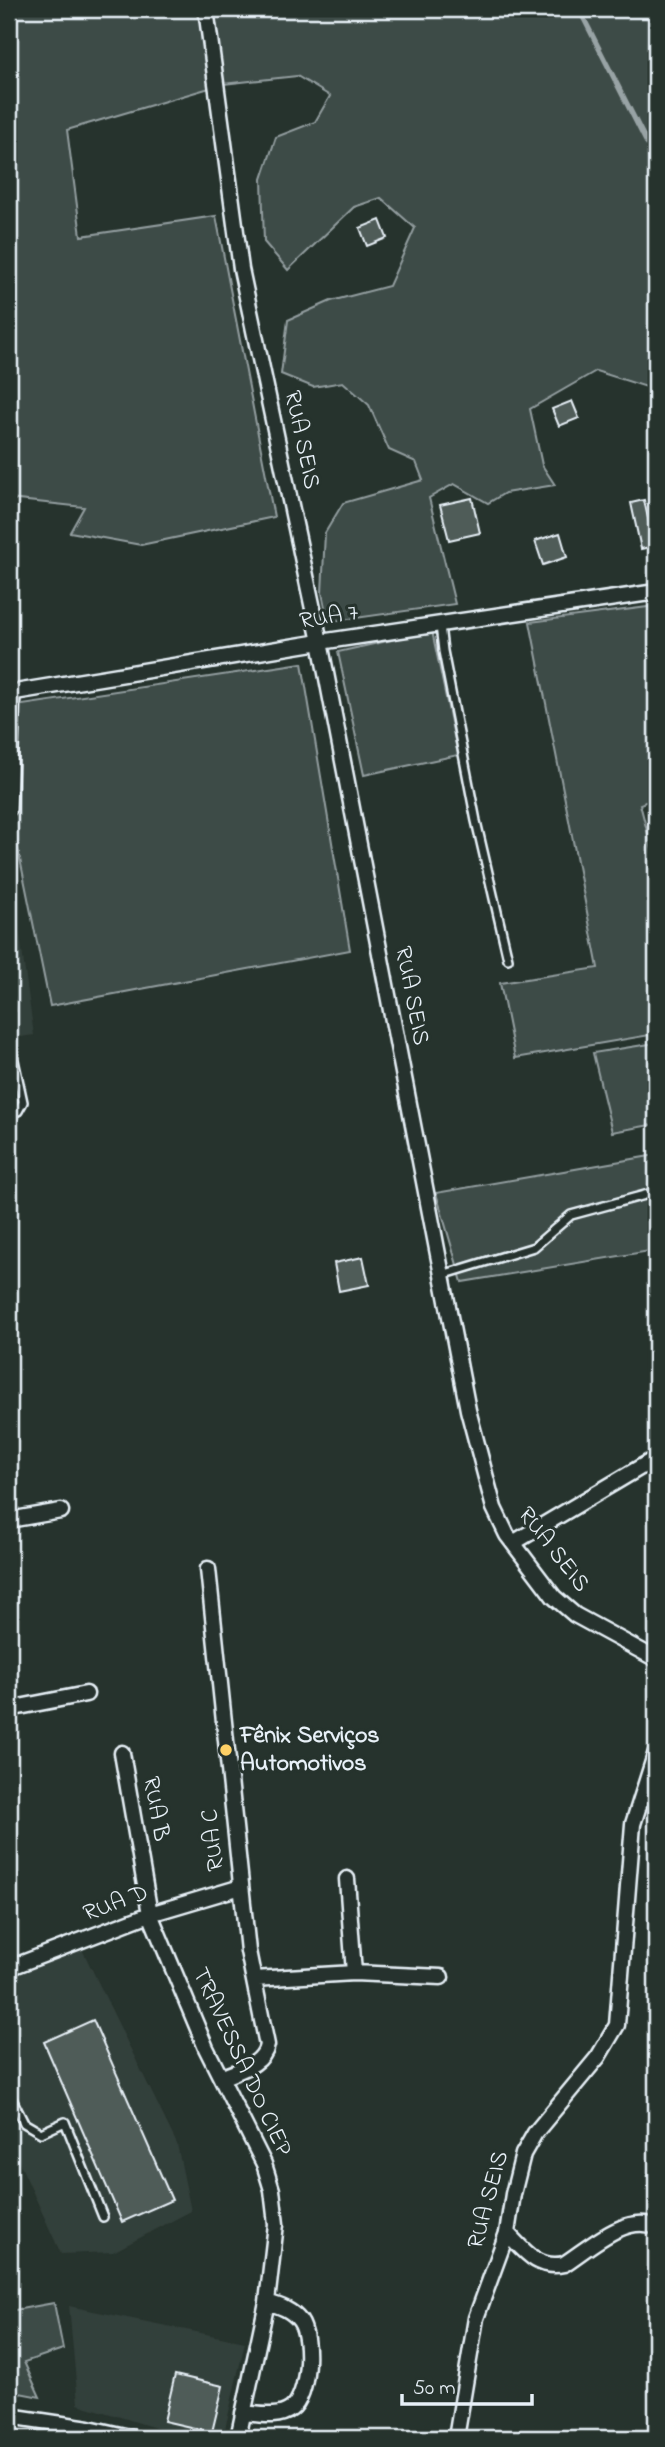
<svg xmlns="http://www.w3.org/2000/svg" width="665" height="2447" viewBox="0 0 665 2447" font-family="'Indie Flower',sans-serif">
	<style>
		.built { fill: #333f3a }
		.green { fill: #3e4b47; stroke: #939ea0; stroke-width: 2 }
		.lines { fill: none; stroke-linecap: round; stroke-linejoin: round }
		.stream { stroke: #98a3a5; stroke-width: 5 }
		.building { fill: #505c59; stroke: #e8f1f8; stroke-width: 2 }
		.lane-casing { stroke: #e8f1f8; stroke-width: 12 }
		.street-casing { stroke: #e8f1f8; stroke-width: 19 }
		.lane { stroke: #26332d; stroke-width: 7 }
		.street { stroke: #26332d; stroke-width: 14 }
		.poi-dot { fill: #ffd166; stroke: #26332d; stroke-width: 2.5 }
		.labels { text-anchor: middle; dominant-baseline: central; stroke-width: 6; stroke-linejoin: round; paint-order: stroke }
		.street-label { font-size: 24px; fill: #e8f1f8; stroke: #26332d }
		.poi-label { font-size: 24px; font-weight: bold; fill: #e8f1f8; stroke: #26332d; text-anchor: start }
	</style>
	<rect width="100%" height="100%" fill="#26332d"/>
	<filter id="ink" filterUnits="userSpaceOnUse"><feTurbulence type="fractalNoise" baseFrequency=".0143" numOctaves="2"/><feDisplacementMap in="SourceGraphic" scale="14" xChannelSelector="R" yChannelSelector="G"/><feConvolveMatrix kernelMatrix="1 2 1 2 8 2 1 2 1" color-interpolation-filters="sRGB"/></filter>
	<g filter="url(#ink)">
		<path class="built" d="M9,858L34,1035L9,1039Z
			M81,1947L177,2144L191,2211L113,2252L61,2254L9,2140V1977Z
			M69,2306L245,2342L223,2438H188L78,2404Z"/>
		<path class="green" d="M9,9H656V390L596,371L530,409L542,465L555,485L505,493L488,503L454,484L429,498L455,604L328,622L322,593L325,533L343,503L423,480L416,462L389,450L369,405L343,382L313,387L281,374L288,320L331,301L389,286L415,228L381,198L354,207L288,270L264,242L262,179L276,137L315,122L330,96L297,76L223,84L67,130L81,236L216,216L274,517L141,545L70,532L84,507L9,499Z
			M656,606V798L640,804L656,865V1034L515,1058L500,983L598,968L530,622Z
			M432,631L458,755L364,775L338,652Z
			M302,663L350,950L50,1006L9,805V707Z
			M656,1043V1124L612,1132L593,1053Z
			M656,1155V1250L462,1282L436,1193Z
			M54,2303L63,2349L24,2362L40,2397L9,2391V2311Z"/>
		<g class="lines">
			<path class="stream" d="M579,9L656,161"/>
		</g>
		<path class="building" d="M380,220L387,238L367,246L360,228Z
			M572,401L579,418L559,426L552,409Z
			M472,498L480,533L449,540L440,505Z
			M644,500L654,546L641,549L631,503Z
			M656,503V532L650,505Z
			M560,533L567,557L543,565L535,541Z
			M9,964L15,1011L9,1012Z
			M363,1257L369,1285L339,1291L334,1263Z
			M93,2020L172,2200L122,2222L44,2042Z
			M175,2375L223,2386L212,2432L164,2421Z"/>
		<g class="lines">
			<defs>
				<path id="lane" d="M440,625L443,651L476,821L508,959
					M9,813L12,810L16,692
					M9,1114L18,1111L23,1102L11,1046
					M442,1275L534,1247L571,1215L656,1192
					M9,2093L24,2123L41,2133L65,2122L103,2217"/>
				<path id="street" d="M206,9L241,269L320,642L468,1410L494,1508L507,1535L554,1597L575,1615L656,1659
					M9,693L320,642L656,592
					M9,1520L61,1511
					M513,1543L656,1458
					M208,1569L248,1951L267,2045C263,2066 238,2070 221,2078
					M9,1709L86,1694
					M122,1753L150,1914L206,2048L264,2164L272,2190L276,2224L267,2302L238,2438
					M347,1879L354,1973
					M9,1968L150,1914L241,1887
					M254,1979L354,1973L441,1977
					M507,2233C524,2250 537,2270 564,2264C589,2248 626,2213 656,2227
					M243,2413C258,2414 278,2419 291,2409C309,2396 312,2338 300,2321C292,2310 280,2306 267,2302
					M9,2416L89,2428L134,2438
					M456,2438L476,2318L507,2233L513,2194L523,2154L535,2133L598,2057L617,2025L633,1824L656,1752"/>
			</defs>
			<use href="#lane" class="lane-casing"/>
			<use href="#street" class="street-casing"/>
			<use href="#lane" class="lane"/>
			<use href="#street" class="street"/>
		</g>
	</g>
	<circle class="poi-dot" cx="226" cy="1750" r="7"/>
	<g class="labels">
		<g class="street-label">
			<text transform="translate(301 440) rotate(78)">RUA SEIS</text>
			<text transform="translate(329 618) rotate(-9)">RUA 7</text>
			<text transform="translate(411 996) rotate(79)">RUA SEIS</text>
			<text transform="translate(553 1550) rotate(52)">RUA SEIS</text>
			<text transform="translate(155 1809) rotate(80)">RUA B</text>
			<text transform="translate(214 1840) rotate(-96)">RUA C</text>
			<text transform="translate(116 1904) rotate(-20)">RUA D</text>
			<text transform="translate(241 2062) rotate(65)">TRAVESSA DO CIEP</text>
			<text transform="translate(489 2200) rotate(-75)">RUA SEIS</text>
		</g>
		<g class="poi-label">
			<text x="240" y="1736">Fênix Serviços<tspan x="240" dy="28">Automotivos</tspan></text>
		</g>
	</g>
	<rect width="665" height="2447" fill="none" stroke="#26332d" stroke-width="35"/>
	<rect x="18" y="18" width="630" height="2412" fill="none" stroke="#e8f1f8" stroke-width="2.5" filter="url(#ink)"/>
	<path d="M402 2394v10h130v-10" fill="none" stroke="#e8f1f8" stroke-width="3.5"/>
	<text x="413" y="2394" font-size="21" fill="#e8f1f8" stroke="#26332d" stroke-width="5" paint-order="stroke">50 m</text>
</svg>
